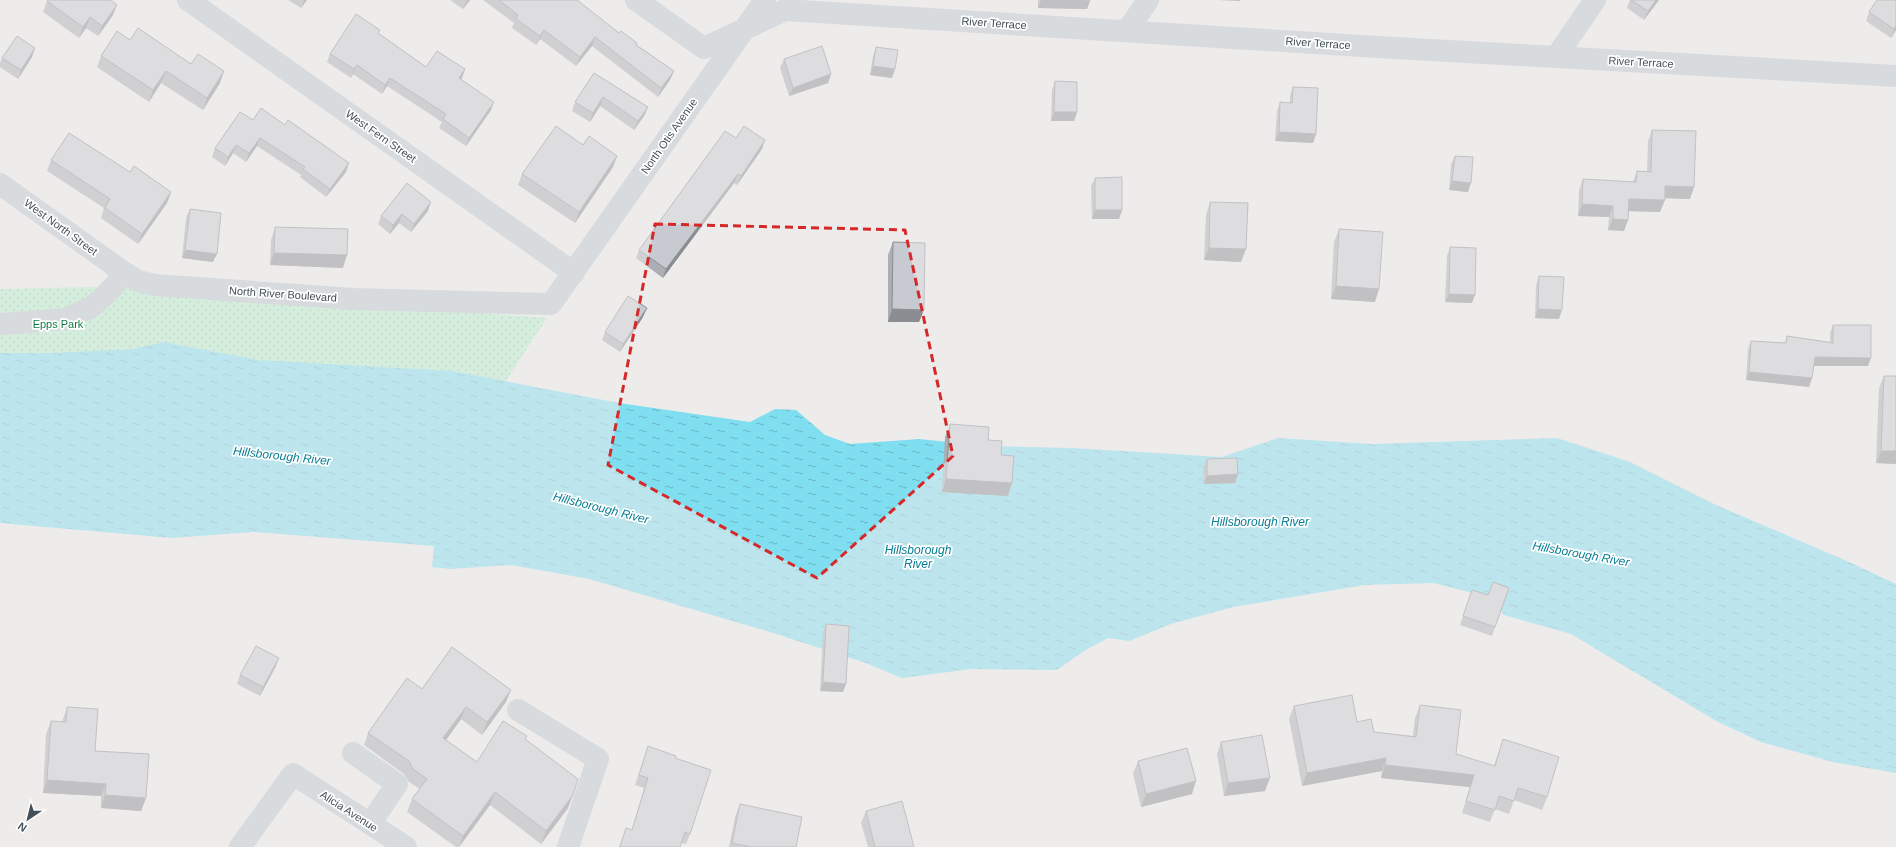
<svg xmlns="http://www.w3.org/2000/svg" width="1896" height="847" viewBox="0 0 1896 847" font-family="Helvetica,sans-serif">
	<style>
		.park { fill: url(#park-dots) }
		.water { fill: url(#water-ripples) }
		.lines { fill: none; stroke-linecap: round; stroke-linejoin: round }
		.minor { stroke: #bbc7cf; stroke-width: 22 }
		.wall { fill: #abaeb4 }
		.shaded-wall { fill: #8b8d92 }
		.building { fill: #c7cad1; stroke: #8b8d92 }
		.marked { fill: none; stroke: #d62828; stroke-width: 3; stroke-dasharray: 8 5; stroke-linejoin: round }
		.labels { text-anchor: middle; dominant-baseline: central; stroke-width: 3.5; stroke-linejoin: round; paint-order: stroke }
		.street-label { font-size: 11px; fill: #435059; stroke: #fff }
		.park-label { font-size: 11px; fill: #117d42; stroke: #fff }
		.water-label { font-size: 12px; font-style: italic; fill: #077d93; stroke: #fff }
	</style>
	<defs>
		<pattern id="park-dots" width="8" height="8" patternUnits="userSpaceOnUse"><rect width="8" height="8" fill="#b5f0c9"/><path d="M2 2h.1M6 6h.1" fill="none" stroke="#95c5a6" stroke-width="1.8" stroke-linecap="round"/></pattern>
		<pattern id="water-ripples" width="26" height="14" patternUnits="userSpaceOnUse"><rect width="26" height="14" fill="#7fdef0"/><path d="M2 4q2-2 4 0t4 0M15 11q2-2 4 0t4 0" fill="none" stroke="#6ab6c5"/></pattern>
	</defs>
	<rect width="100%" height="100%" fill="#eeebeb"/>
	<path class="park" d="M132,286L547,318L501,388L0,361V289Z"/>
	<path class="water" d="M164,342L257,360L452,371L619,403L750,422L775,409L796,410L825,435L850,444L919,439L987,446L1073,448L1222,457L1278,438L1372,444L1557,438L1630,462L1716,505L1847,561L1896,584V773L1833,762L1761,742L1718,722L1571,634L1504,615L1485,596L1433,583L1365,585L1233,607L1171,624L1129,641L1108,638L1084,651L1057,670L972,669L902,678L863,662L773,633L589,579L511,565L450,569L432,567L434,546L254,532L171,538L0,523V353H52L134,349Z"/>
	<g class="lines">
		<path class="minor" d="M188,0L574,273
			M636,0L704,48L785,10L1394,48L1896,76
			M1127,31L1148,0
			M1556,57L1595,0
			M0,184L122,271L138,281L155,285L354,299L551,304L765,0
			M0,324L66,319L91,307L101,299L116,284L122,271
			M518,710L598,759L568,847
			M353,753L397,784L370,824
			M240,847L293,774L406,847"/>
	</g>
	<path class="wall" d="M288,0H307L301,8Z
		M450,0H470L463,9Z
		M483,0H577L619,33L637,43V45L674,71L670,80L658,97L592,46L576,66L540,39L536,45L512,28L514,23Z
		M1038,0H1090L1087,9L1038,8Z
		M1630,0H1659L1644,20L1627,8Z
		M1896,0V30L1891,38L1866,21L1869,12Z
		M47,1L113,15L98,36L86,28L79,38L43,12Z
		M378,33L426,67L465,69L461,79L491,110L466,146L439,128L442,122L387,86L382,94L353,74L351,78L327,62L330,54Z
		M130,40L220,83L203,110L161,83L149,102L97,67L101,56Z
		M876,47L892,78L870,75L873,56Z
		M32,57L18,79L0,67V63L2,58Z
		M784,59L831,74L828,83L789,96L780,68Z
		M594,73L648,107L644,116L634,130L600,106L590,122L572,111L575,102Z
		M1055,81L1077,112L1074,121H1051L1052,90Z
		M1293,87L1316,134L1313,143L1275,141L1277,111L1280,102L1290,103V96Z
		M253,120L346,172L326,197L300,177L301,175L257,146L246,162L233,153L225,166L212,157L215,148Z
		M1652,130L1690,199L1665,198L1660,212L1629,211L1624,231L1608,230L1609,217L1578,216L1579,190L1583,179L1633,182L1637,171L1647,172L1648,141Z
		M736,138L762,149L737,185L734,183L663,278L636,258L639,250Z
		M583,145L617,156L613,167L575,223L518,185L522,174Z
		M1455,156L1468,192L1449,190L1451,164Z
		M51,160L130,172L171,192L167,203L138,244L101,218L104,208L47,171Z
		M1095,178L1122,210L1119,219H1092L1091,186Z
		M1210,202L1241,262L1204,260L1206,215Z
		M190,209L213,262L182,258L186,218Z
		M428,211L411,232L399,223L390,234L378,224L381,216Z
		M275,227L343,268L270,265L271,240Z
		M1339,229L1375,302L1331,299L1334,242Z
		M893,242L924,310L919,322H888V255Z
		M1450,247L1472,303L1445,302L1447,256Z
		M1539,276L1559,319L1535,318L1536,285Z
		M643,317L620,352L602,340L605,332Z
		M1833,325L1868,366H1814L1812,378L1809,387L1746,380L1748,349L1751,341L1785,343L1787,336L1830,342V333Z
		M1884,376L1896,464L1876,463L1879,388Z
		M950,424L988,440L1001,455L1008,496L942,492L945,437Z
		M1207,459L1235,483L1204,484L1203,468Z
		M1509,588L1492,636L1460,625L1472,590L1488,595Z
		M826,624L846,684L843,692L820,691L823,633Z
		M276,666L260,696L237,684L240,675Z
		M422,689L506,702L482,735L461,719L446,740L477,762L526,739L568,808L541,844L490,805L459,847H456L407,812L412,799L420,789L409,782L404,774L364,745L368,733Z
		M1420,705L1456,754L1494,766L1503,739L1547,797L1542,810L1514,800L1509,814L1495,809L1490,822L1462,813L1470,787L1381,778L1382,771L1302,786L1289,719L1294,706L1357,722L1374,732L1413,736L1415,718Z
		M67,707L95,751L146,798L141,811L101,808V796L43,793L46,734L51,721L62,722Z
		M1221,742L1265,791L1224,796L1217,754Z
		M648,746L675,758L690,834L686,844L681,843L680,847H619L626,828L632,830L644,788L635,785Z
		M1138,761L1192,794L1141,807L1133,774Z
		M740,804L796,847H729L735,817Z
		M866,811L914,847H868L861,823Z"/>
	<path class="shaded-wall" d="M304,0H307L301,8Z
		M467,0H470L463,9Z
		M1041,0H1069L1090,1L1087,9L1038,8Z
		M1217,0H1240V1Z
		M1656,0H1659L1644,20L1648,11Z
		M117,5L113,15L98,36L102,26Z
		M90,17L86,28L79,38L83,27Z
		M1896,26V30L1891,38L1894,29Z
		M544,30L540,39L536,45L540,36Z
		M595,37L592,46L576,66L580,57Z
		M35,48L32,57L18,79L21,70Z
		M357,65L353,74L351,78L354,69Z
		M873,66L895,69L892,78L870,75Z
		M465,69L462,78L456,86L459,78Z
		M166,71L161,83L149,102L153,90Z
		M224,71L220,83L203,110L207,98Z
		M674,71L670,80L658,97L661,88Z
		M831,74L828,83L789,96L793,88Z
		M390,78L387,86L382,94L385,85Z
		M603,97L600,106L590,122L593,113Z
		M494,102L491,110L466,146L469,138Z
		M648,107L644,116L634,130L638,121Z
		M1054,112H1077L1074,121H1051Z
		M1279,132L1316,134L1313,143L1275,141Z
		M260,138L257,146L246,162L249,153Z
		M765,140L762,149L737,185L741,176Z
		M236,145L233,153L225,166L228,157Z
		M617,156L613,167L575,223L579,212Z
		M349,163L346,172L326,197L330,189Z
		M738,174L734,183L663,278L666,269Z
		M1452,181L1471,183L1468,192L1449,190Z
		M1665,186L1694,187L1690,199L1661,198Z
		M171,192L167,203L138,244L142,234Z
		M1629,199L1665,200L1660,212L1625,211Z
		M431,202L428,211L411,232L414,224Z
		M1582,204L1613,206L1609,217L1578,216Z
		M1095,210H1122L1119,219H1092Z
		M402,214L399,223L390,234L393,225Z
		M1613,219L1628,220L1624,231L1608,230Z
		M1209,248L1246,249L1241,262L1204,260Z
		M185,250L217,254L213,262L182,258Z
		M274,253L347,255L343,268L270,265Z
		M1336,286L1379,289L1375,302L1331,299Z
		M1449,294L1475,295L1472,303L1445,302Z
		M647,308L643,317L620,352L623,344Z
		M892,309L924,310L919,322H888Z
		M1538,309L1562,310L1559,319L1535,318Z
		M1815,357L1871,358L1868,366H1812Z
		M1749,372L1812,378L1809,387L1746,380Z
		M1881,451H1896V464L1876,463Z
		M1238,474L1235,483L1204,484L1207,476Z
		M946,479L1012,483L1008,496L942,492Z
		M279,658L276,666L260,696L263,687Z
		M823,682L846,684L843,692L820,691Z
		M511,690L506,702L482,735L487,722Z
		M466,707L461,719L439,750L443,738Z
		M1386,758L1382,771L1302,786L1307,773Z
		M1385,765L1474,775L1470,787L1381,778Z
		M1270,778L1265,791L1224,796L1228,783Z
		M47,780L106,784L101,796L43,793Z
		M1196,781L1192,794L1141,807L1146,794Z
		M495,792L490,805L459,847L463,836Z
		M105,795L146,798L141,811L101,808Z
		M573,795L568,808L541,844L546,831Z"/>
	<path class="building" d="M48,0H111L117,5L102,26L90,17L83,27L47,1Z
		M499,0H577L619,33L621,31L637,43L636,45L674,71L661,88L595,37L580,57L544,30L540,36L516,19L518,15Z
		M1069,0H1090V1Z
		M1631,0H1656L1648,11Z
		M1877,0H1896V26L1894,29L1869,12Z
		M356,14L380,30L378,33L426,67L437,51L465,69L459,78L494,102L469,138L443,119L446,114L390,78L385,85L357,65L354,69L330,54Z
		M138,28L191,64L198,54L224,71L207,98L166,71L153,90L101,56L117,31L130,40Z
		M17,36L35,48L21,70L2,58Z
		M822,46L831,74L793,88L784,59Z
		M876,47L898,50L895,69L873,66Z
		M594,73L648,107L638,121L603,97L593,113L575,102Z
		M1055,81L1077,82V112H1054Z
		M1293,87L1318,88L1316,134L1279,132L1280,102L1292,103Z
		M261,108L285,125L288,120L349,163L330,189L303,169L305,167L260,138L249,153L236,145L228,157L215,148L240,112L253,120Z
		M556,126L583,145L589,136L617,156L579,212L522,174Z
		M744,126L765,140L741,176L738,174L666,269L639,250L725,131L736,138Z
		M1652,130L1696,131L1694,187L1665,186V200L1629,199L1628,220L1613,219V206L1582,204L1583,179L1636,182L1637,171L1651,172Z
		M69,133L130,172L134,166L171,192L142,234L105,208L110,199L51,160Z
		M1455,156L1473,157L1471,183L1452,181Z
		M1122,177V210H1095V178Z
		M407,183L431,202L414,224L402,214L393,225L381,216Z
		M1210,202L1248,203L1246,249L1209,248Z
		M190,209L221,213L217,254L185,250Z
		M275,227L348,229L347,255L274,253Z
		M1339,229L1383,232L1379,289L1336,286Z
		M893,242L925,243L924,310L892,309Z
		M1450,247L1476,248L1475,295L1449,294Z
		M1539,276L1564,277L1562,310L1538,309Z
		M628,296L647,308L623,344L605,332Z
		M1833,325H1871V358L1815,357L1812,378L1749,372L1751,341L1786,343L1787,336L1833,343Z
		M1884,376H1896V451H1881Z
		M950,424L989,427L988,440L1002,441L1001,455L1014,456L1012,483L946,479Z
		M1237,458L1238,474L1207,476V459Z
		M1493,582L1509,588L1495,627L1463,616L1472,590L1488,595Z
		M826,624L849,626L846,684L823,682Z
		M256,646L279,658L263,687L240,675Z
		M452,647L511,690L487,722L466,707L443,738L477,762L503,721L527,736L525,739L578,779L573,795L546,831L495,792L463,836L412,799L427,779L413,769L409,761L368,733L407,678L422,689Z
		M1352,695L1357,722L1371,719L1374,732L1416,737L1420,705L1461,710L1456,754L1495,766L1503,739L1559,757L1547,797L1518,788L1514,801L1499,796L1495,810L1466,801L1474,775L1385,765L1386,758L1307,773L1294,706Z
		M67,707L98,709L95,751L149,754L146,798L105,795L106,784L47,780L51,721L66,722Z
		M1262,735L1270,778L1228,783L1221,742Z
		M648,746L676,756L675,758L711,770L690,834L685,832L680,847H620L626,828L632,830L648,778L639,775Z
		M1187,748L1196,781L1146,794L1138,761Z
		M902,801L914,847H875L866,811Z
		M740,804L802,817L796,847H751L732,843Z"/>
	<path d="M0 0H1896V847H0ZM655,224L905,230L953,456L817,578L608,465Z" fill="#eeebeb" fill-opacity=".55" fill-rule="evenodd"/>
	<path class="marked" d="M655,224L905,230L953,456L817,578L608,465Z"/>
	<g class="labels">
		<g class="street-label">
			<text transform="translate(994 23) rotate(4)">River Terrace</text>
			<text transform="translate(1318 43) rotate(4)">River Terrace</text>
			<text transform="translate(1641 62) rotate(3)">River Terrace</text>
			<text transform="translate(381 136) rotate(35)">West Fern Street</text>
			<text transform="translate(669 136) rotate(-55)">North Otis Avenue</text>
			<text transform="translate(61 227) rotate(36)">West North Street</text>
			<text transform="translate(283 294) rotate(4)">North River Boulevard</text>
			<text transform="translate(349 811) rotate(33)">Alicia Avenue</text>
		</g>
		<g class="park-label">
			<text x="58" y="324">Epps Park</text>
		</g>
		<g class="water-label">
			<text transform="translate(282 456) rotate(6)">Hillsborough River</text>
			<text transform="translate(601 508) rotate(14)">Hillsborough River</text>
			<text x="1260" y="522">Hillsborough River</text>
			<text x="918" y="550">Hillsborough<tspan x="918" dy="14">River</tspan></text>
			<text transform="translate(1581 554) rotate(10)">Hillsborough River</text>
		</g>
	</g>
	<g transform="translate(28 819) rotate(215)" stroke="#ffffff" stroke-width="3" paint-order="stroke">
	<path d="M0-3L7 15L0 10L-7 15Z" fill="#435059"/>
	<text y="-6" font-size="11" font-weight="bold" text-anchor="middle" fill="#435059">N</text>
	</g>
</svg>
